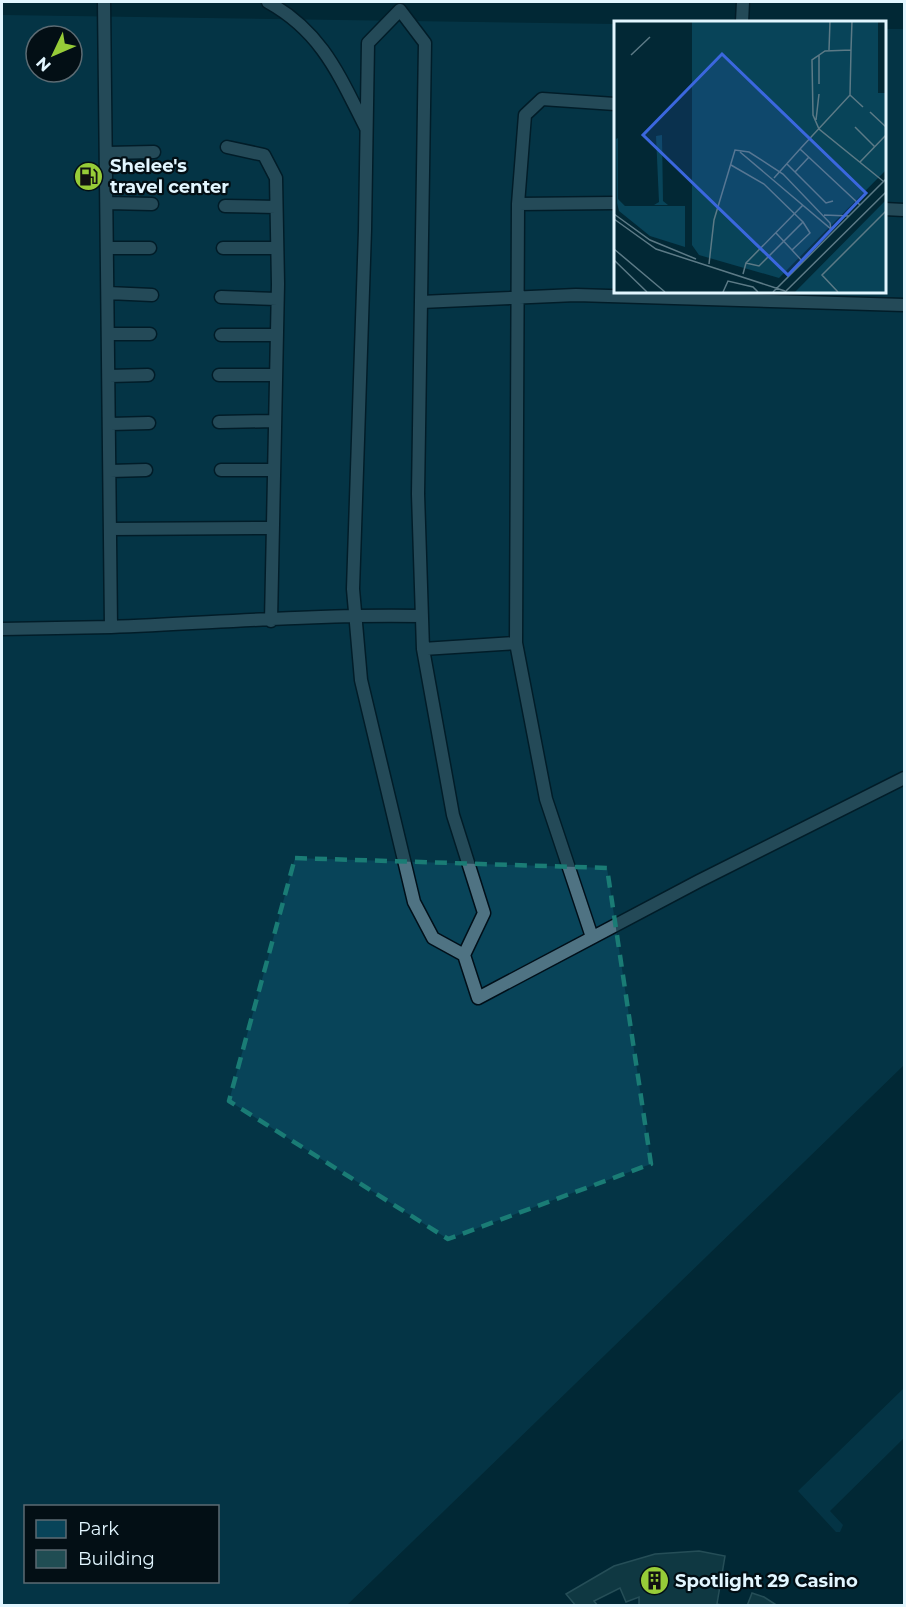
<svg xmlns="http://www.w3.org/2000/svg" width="906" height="1607" viewBox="0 0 906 1607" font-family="Montserrat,sans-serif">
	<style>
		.green { fill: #084459; fill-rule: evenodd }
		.building { fill: #204d53; stroke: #517c82; stroke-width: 1.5 }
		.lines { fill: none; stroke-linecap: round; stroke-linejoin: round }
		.service-casing { stroke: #000f19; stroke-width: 15 }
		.service { stroke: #4f7383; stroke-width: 12 }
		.marked { fill: none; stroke: #1a7c75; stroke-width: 4.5; stroke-dasharray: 12 8; stroke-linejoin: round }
		.labels { text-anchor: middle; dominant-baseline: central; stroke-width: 4.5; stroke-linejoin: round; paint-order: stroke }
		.poi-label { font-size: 18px; font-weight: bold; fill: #e2f6ff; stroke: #030f15; text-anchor: start }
		.inset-road { fill: none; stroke: #5c7a86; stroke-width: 1.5 }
		.view { fill: #3b67de; fill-opacity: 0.15; stroke: #3b67de; stroke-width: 3 }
		.inset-edge { fill: none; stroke: #e2f6ff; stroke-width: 3 }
	</style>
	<rect width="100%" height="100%" fill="#022835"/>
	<path class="green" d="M2,15L615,24V291H884V29H904V1065L347,1605L2,1606ZM36,36H72V72H36ZM26,1506H218V1582H26Z
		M904,1388V1438L830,1511L843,1525L840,1532H836L798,1491Z"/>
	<path class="building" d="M699,1551L725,1556L717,1604L727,1606H639V1597L626,1602L620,1588L594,1601L598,1606H576L566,1594L614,1566L655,1554Z
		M752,1593L764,1597L778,1606H747Z"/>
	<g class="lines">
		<defs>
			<path id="service" d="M104,2L111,627C214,623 318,614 421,616
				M268,2C322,32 339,75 366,128
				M742,22L743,2
				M227,147L264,155L276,178L278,284L271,621
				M107,153L154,152
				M107,203L152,204
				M518,204L525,115L542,99L615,104
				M225,206L276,207
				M884,209L904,210
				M108,248H150
				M223,248H277
				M108,293L152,295
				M221,297L277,299
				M421,302L576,295L904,305
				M109,334H150
				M221,335H277
				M219,375H276
				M109,376L148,375
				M219,422L275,421
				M110,424L149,423
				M221,470H274
				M110,471L146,470
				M110,529L272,528
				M2,629L111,627
				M423,649L516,643
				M592,937L546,799L516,643L518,204L615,203
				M464,955L484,913L453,815L423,649L418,494L425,43L400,10L368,43L365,230L353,589L361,680L414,902L433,938L464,955L478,998L699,881L904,778"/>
		</defs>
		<use href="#service" class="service-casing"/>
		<use href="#service" class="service"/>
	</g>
	<path d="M0 0H906V1607H0ZM295,858L607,868L651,1164L448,1239L229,1101Z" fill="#022835" fill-opacity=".55" fill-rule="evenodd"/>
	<path class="marked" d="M295,858L607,868L651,1164L448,1239L229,1101Z"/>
	<defs>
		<symbol id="fuel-disc" viewBox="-11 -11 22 22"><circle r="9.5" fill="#97cc38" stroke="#030f15"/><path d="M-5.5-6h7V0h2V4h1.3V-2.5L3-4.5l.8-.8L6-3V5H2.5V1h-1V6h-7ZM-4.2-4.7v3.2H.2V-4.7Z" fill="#111"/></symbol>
		<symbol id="building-disc" viewBox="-11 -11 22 22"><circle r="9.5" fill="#97cc38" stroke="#030f15"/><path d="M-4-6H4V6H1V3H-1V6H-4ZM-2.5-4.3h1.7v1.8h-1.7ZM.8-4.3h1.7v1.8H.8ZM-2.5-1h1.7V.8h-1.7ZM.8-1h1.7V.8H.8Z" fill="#111"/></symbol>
	</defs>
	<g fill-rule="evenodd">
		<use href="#fuel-disc" x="72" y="160" width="33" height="33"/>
		<use href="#building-disc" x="638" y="1564" width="33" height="33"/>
	</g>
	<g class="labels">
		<g class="poi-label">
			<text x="110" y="166">Shelee's<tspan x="110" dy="21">travel center</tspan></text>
			<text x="675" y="1581">Spotlight 29 Casino</text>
		</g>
	</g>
	<g transform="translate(614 21)">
		<rect width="272" height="272" fill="#022835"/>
		<path d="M264,0V72H271V150L165,257L85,234L78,224V1ZM48,114L49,180L54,184H40L45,181L42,115ZM4,117V178L11,185H71V226L36,215L5,190L3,182L2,118ZM271,180V271H181Z" fill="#084459"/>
		<path class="inset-road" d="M215,29L216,0M237,29L238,0M17,34L36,16M205,63V34M236,74L237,29L211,30L198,39L199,94L205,108L269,160M256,91L272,106M202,99L205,73M241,106L261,126M186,128L236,74L249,86M246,141L272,114M173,143L212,182L219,180M117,144L150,163L189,201L145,245L132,242M181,151L195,136M160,157L186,128L246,184M0,193L36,219L82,238M210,194L235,195M0,198L42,228L171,270M189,201L196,212L178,229L189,241M162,212L178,229M0,228L51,271M0,239L33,271M95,243L100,199L121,129L135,131L169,153L216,202L217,208L126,131M129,253L132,242L189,184M109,271L114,260L139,266L144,271M159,271L272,158M171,271L272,171M224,271L208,254L272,190"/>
		<path class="view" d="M108,33L252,172L174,254L29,114Z"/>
		<rect width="272" height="272" class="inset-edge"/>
	</g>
	<rect width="906" height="1607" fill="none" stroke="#e2f6ff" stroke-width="6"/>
	<rect x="24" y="1505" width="195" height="78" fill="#030f15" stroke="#5c6b73" stroke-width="1.5"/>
	<rect x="36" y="1520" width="30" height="18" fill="#084459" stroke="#5c6b73" stroke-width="1.5"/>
	<text x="78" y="1535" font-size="18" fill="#e2f6ff">Park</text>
	<rect x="36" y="1550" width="30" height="18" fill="#204d53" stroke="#5c6b73" stroke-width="1.5"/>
	<text x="78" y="1565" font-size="18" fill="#e2f6ff">Building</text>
	<g transform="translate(54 54) rotate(226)"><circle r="28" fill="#030f15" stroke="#5c6b73" stroke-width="1.5"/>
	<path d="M0-4.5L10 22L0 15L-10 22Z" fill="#97cc38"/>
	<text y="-9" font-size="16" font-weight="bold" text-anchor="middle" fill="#e2f6ff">N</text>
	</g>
</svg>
